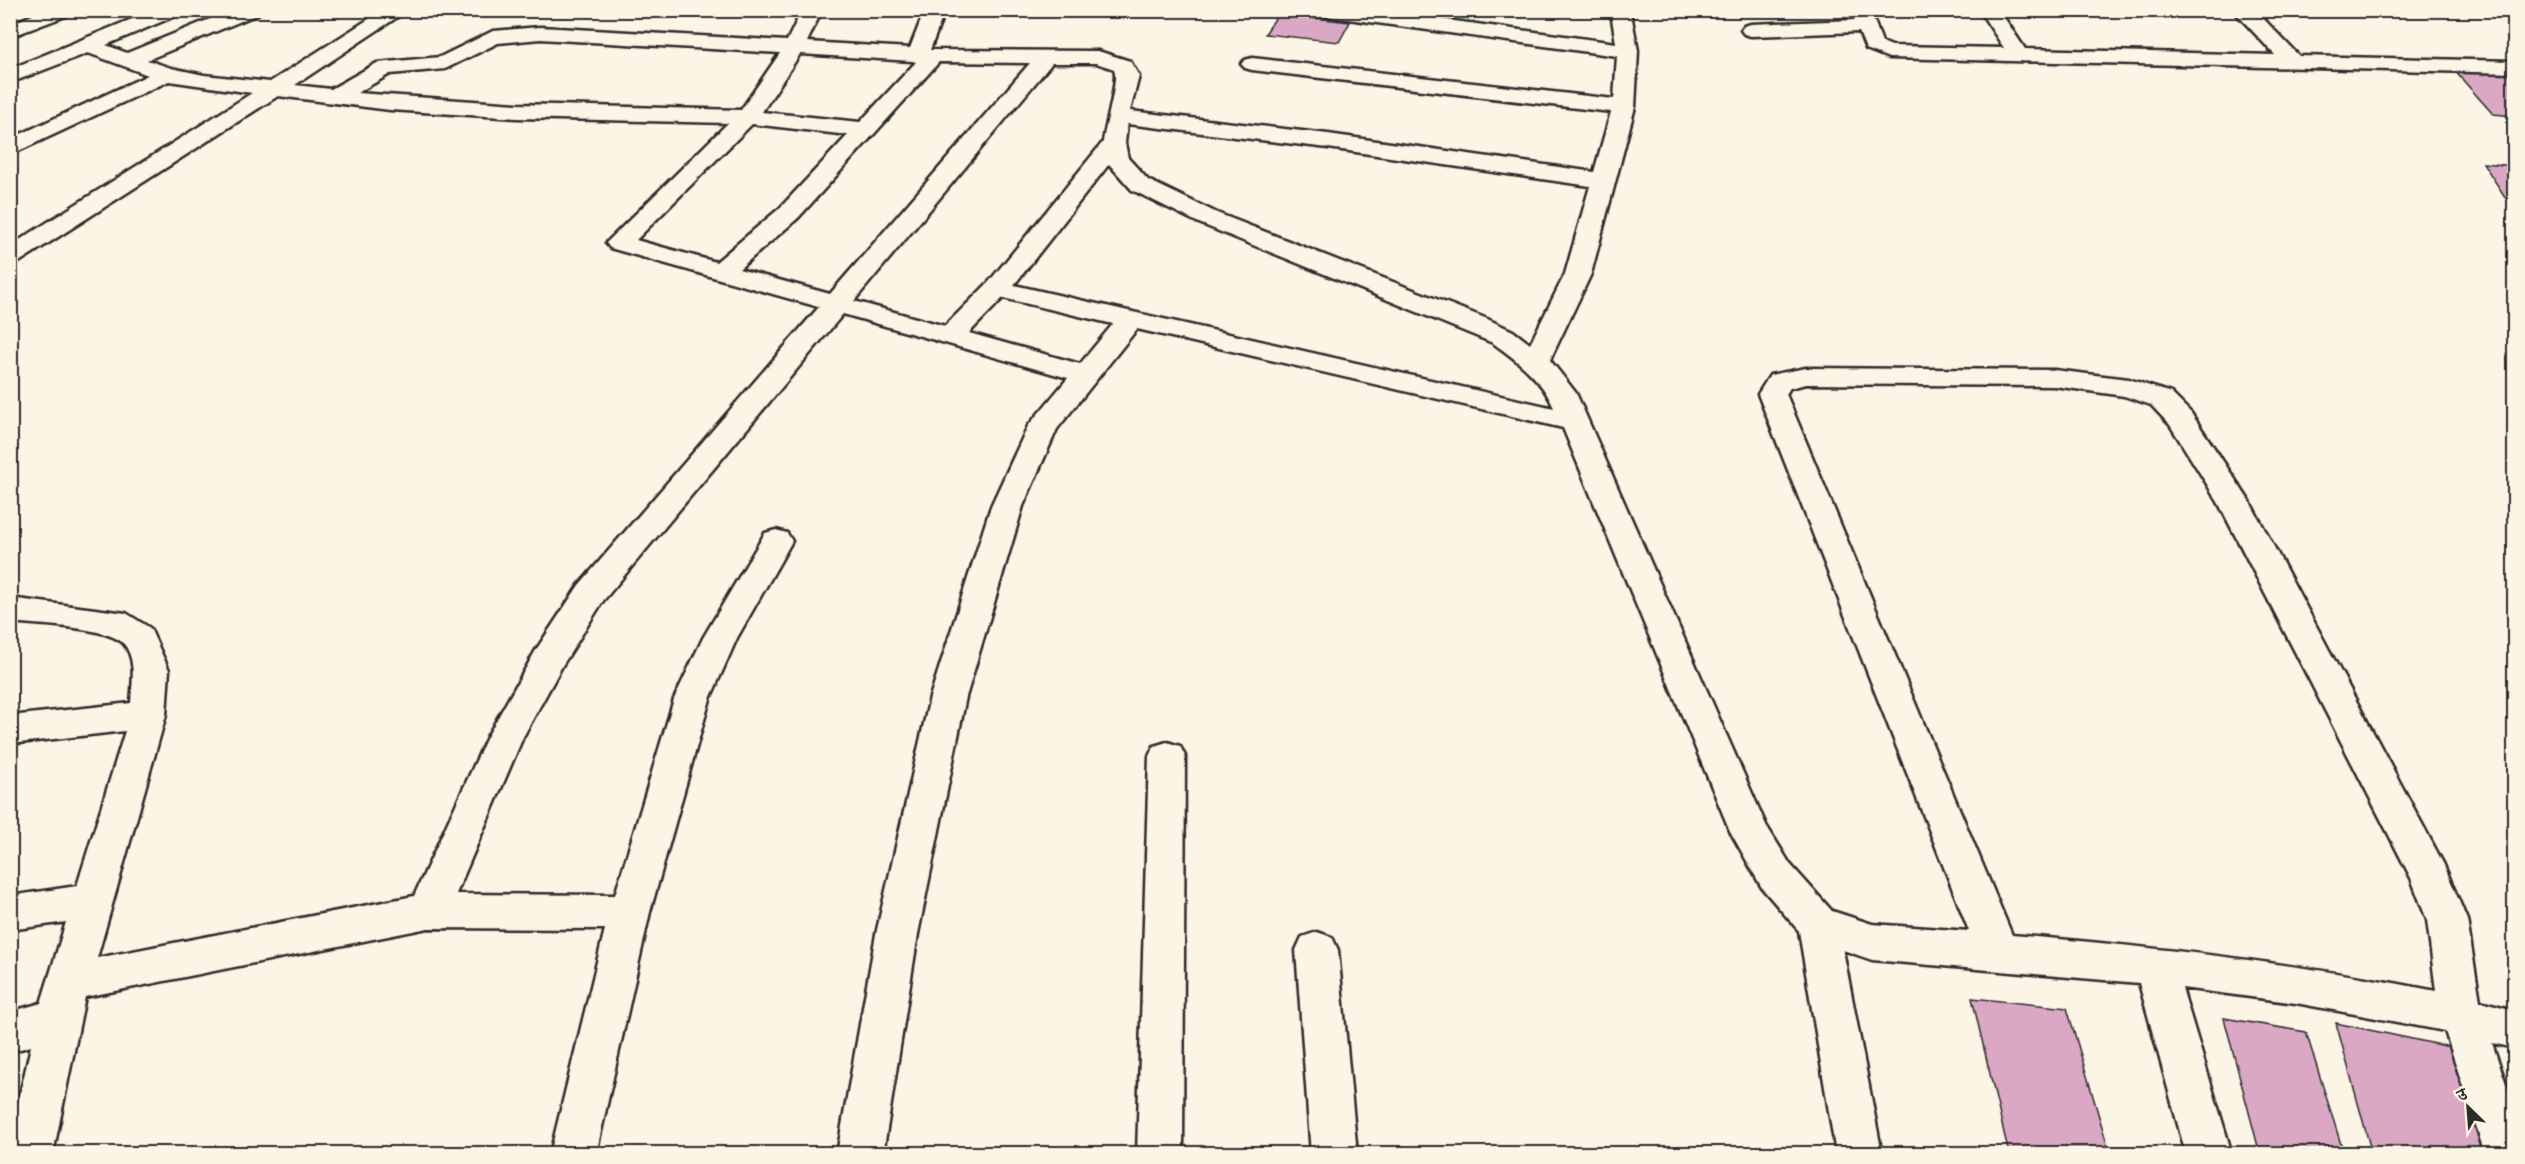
<svg xmlns="http://www.w3.org/2000/svg" width="2525" height="1164" viewBox="0 0 2525 1164" font-family="Dekko,'Playpen Sans Deva',sans-serif">
	<style>
		.building { fill: #daa8c4; stroke: #2b2b2b; stroke-width: 1.5 }
		.lines { fill: none; stroke-linecap: round; stroke-linejoin: round }
		.minor-casing { stroke: #2b2b2b; stroke-width: 5 }
		.minor { fill: #fcf5e5; fill-rule: evenodd }
	</style>
	<rect width="100%" height="100%" fill="#fcf5e5"/>
	<filter id="ink" filterUnits="userSpaceOnUse"><feTurbulence type="fractalNoise" baseFrequency=".0167" numOctaves="2"/><feDisplacementMap in="SourceGraphic" scale="12" xChannelSelector="R" yChannelSelector="G"/><feConvolveMatrix kernelMatrix="1 2 1 2 8 2 1 2 1" color-interpolation-filters="sRGB"/></filter>
	<g filter="url(#ink)">
		<path class="building" d="M1278,14L1350,22L1339,42L1265,34Z
			M2453,69L2514,73V116L2493,114Z
			M2483,163L2514,166V200H2507Z
			M1972,998L2067,1008L2110,1154H2009Z
			M2224,1018L2306,1032L2344,1154H2260Z
			M2336,1023L2450,1047L2486,1154H2372Z"/>
		<g class="lines">
			<defs>
				<path id="minor" d="M45,10H74L71,14L10,37V24Z
					M154,10H183L180,14L106,45L127,53L232,10H261L258,14L147,60L171,68L204,75L270,82L383,10H408L295,85L331,89L377,63L440,57L493,31L540,27L787,41L802,10H822L807,42L910,48L925,10H945L930,50L1098,51L1130,61L1139,76L1130,111L1328,134L1594,172L1611,112L1252,70L1245,68L1241,64L1245,60L1252,58L1614,99L1617,56L1326,16L1316,10H1374L1616,43L1612,19L1607,10H1627L1632,19L1638,51L1635,107L1591,274L1550,360L1576,393L1766,825L1790,864L1832,911L1872,924L1969,931L1758,394L1770,375L1806,368L2054,370L2129,379L2171,393L2191,413L2250,502L2444,865L2467,920L2480,1001L2514,1010V1048L2492,1043L2514,1107V1154H2485L2445,1031L2296,1003L2182,988L2232,1154H2186L2139,983L1872,960L1843,950L1882,1154H1836L1799,931L1762,888L1730,831L1563,428L1137,329L1057,429L1023,506L966,697L918,934L883,1154H837L876,934L930,697L991,506L1028,426L1068,378L843,314L603,601L562,666L523,737L456,894L615,895L674,699L703,638L765,533L776,530L787,533L792,541L737,638L710,699L650,912L596,1154H550L605,929L428,928L85,997L53,1154H10V1138L31,1046L10,1052V1012L41,1003L66,922L10,930V896L77,886L125,731L10,744V716L131,703C132,685 137,660 124,644C108,626 35,625 10,622V598L126,613L150,628L169,670L166,715L97,958L414,896L487,737L536,650L579,585L819,307L610,248L606,243L728,123L517,118L390,110L278,96L19,262L10,265V246L252,93L169,81L10,155V139L148,75L88,53L10,83V69ZM540,39L780,53L741,110L517,104L357,93L390,74L445,69L498,43ZM800,54L912,61L916,62L860,122L762,112ZM939,62L1030,63L830,294L739,269L798,218ZM1052,63H1096L1114,69C1119,79 1105,126 1103,142L988,283L945,326L854,301ZM752,124L848,135L780,208L716,262L636,240ZM1127,124L1328,148L1590,186L1565,274L1530,344L1513,331L1485,318L1217,213L1148,180L1128,158L1125,143ZM1109,164L1132,190L1199,223L1493,343C1518,361 1542,379 1554,408L1014,285ZM1003,298L1113,324L1080,364L969,333ZM1806,384L2054,386L2124,396L2151,405L2170,425L2218,502L2411,878L2427,920L2436,991C2296,963 2154,947 2012,935L1786,394L1790,388Z
					M1850,10H1870L1882,42L1892,46L2004,48L1979,10H1999L2025,49L2275,55L2233,10H2255L2299,56L2514,61V73L1889,58L1866,49L1859,32L1751,36L1744,34L1741,30L1744,26L1751,24L1855,20Z
					M1167,742L1180,746L1185,756L1183,1154H1137L1149,756L1154,746Z
					M1317,932L1332,937L1338,950L1357,1154H1311L1296,950L1302,937Z"/>
			</defs>
			<use href="#minor" class="minor-casing"/>
			<use href="#minor" class="minor"/>
		</g>
	</g>
	<rect width="2525" height="1164" fill="none" stroke="#fcf5e5" stroke-width="36"/>
	<rect x="18" y="18" width="2489" height="1128" fill="none" stroke="#2b2b2b" stroke-width="2" filter="url(#ink)"/>
	<g transform="translate(2468 1107) rotate(335)" stroke="#fcf5e5" stroke-width="4.5" paint-order="stroke">
	<path d="M0-4.5L10 22L0 15L-10 22Z" fill="#2b2b2b"/>
	<text y="-9" font-size="16" font-weight="bold" text-anchor="middle" fill="#2b2b2b">उ</text>
	</g>
</svg>
